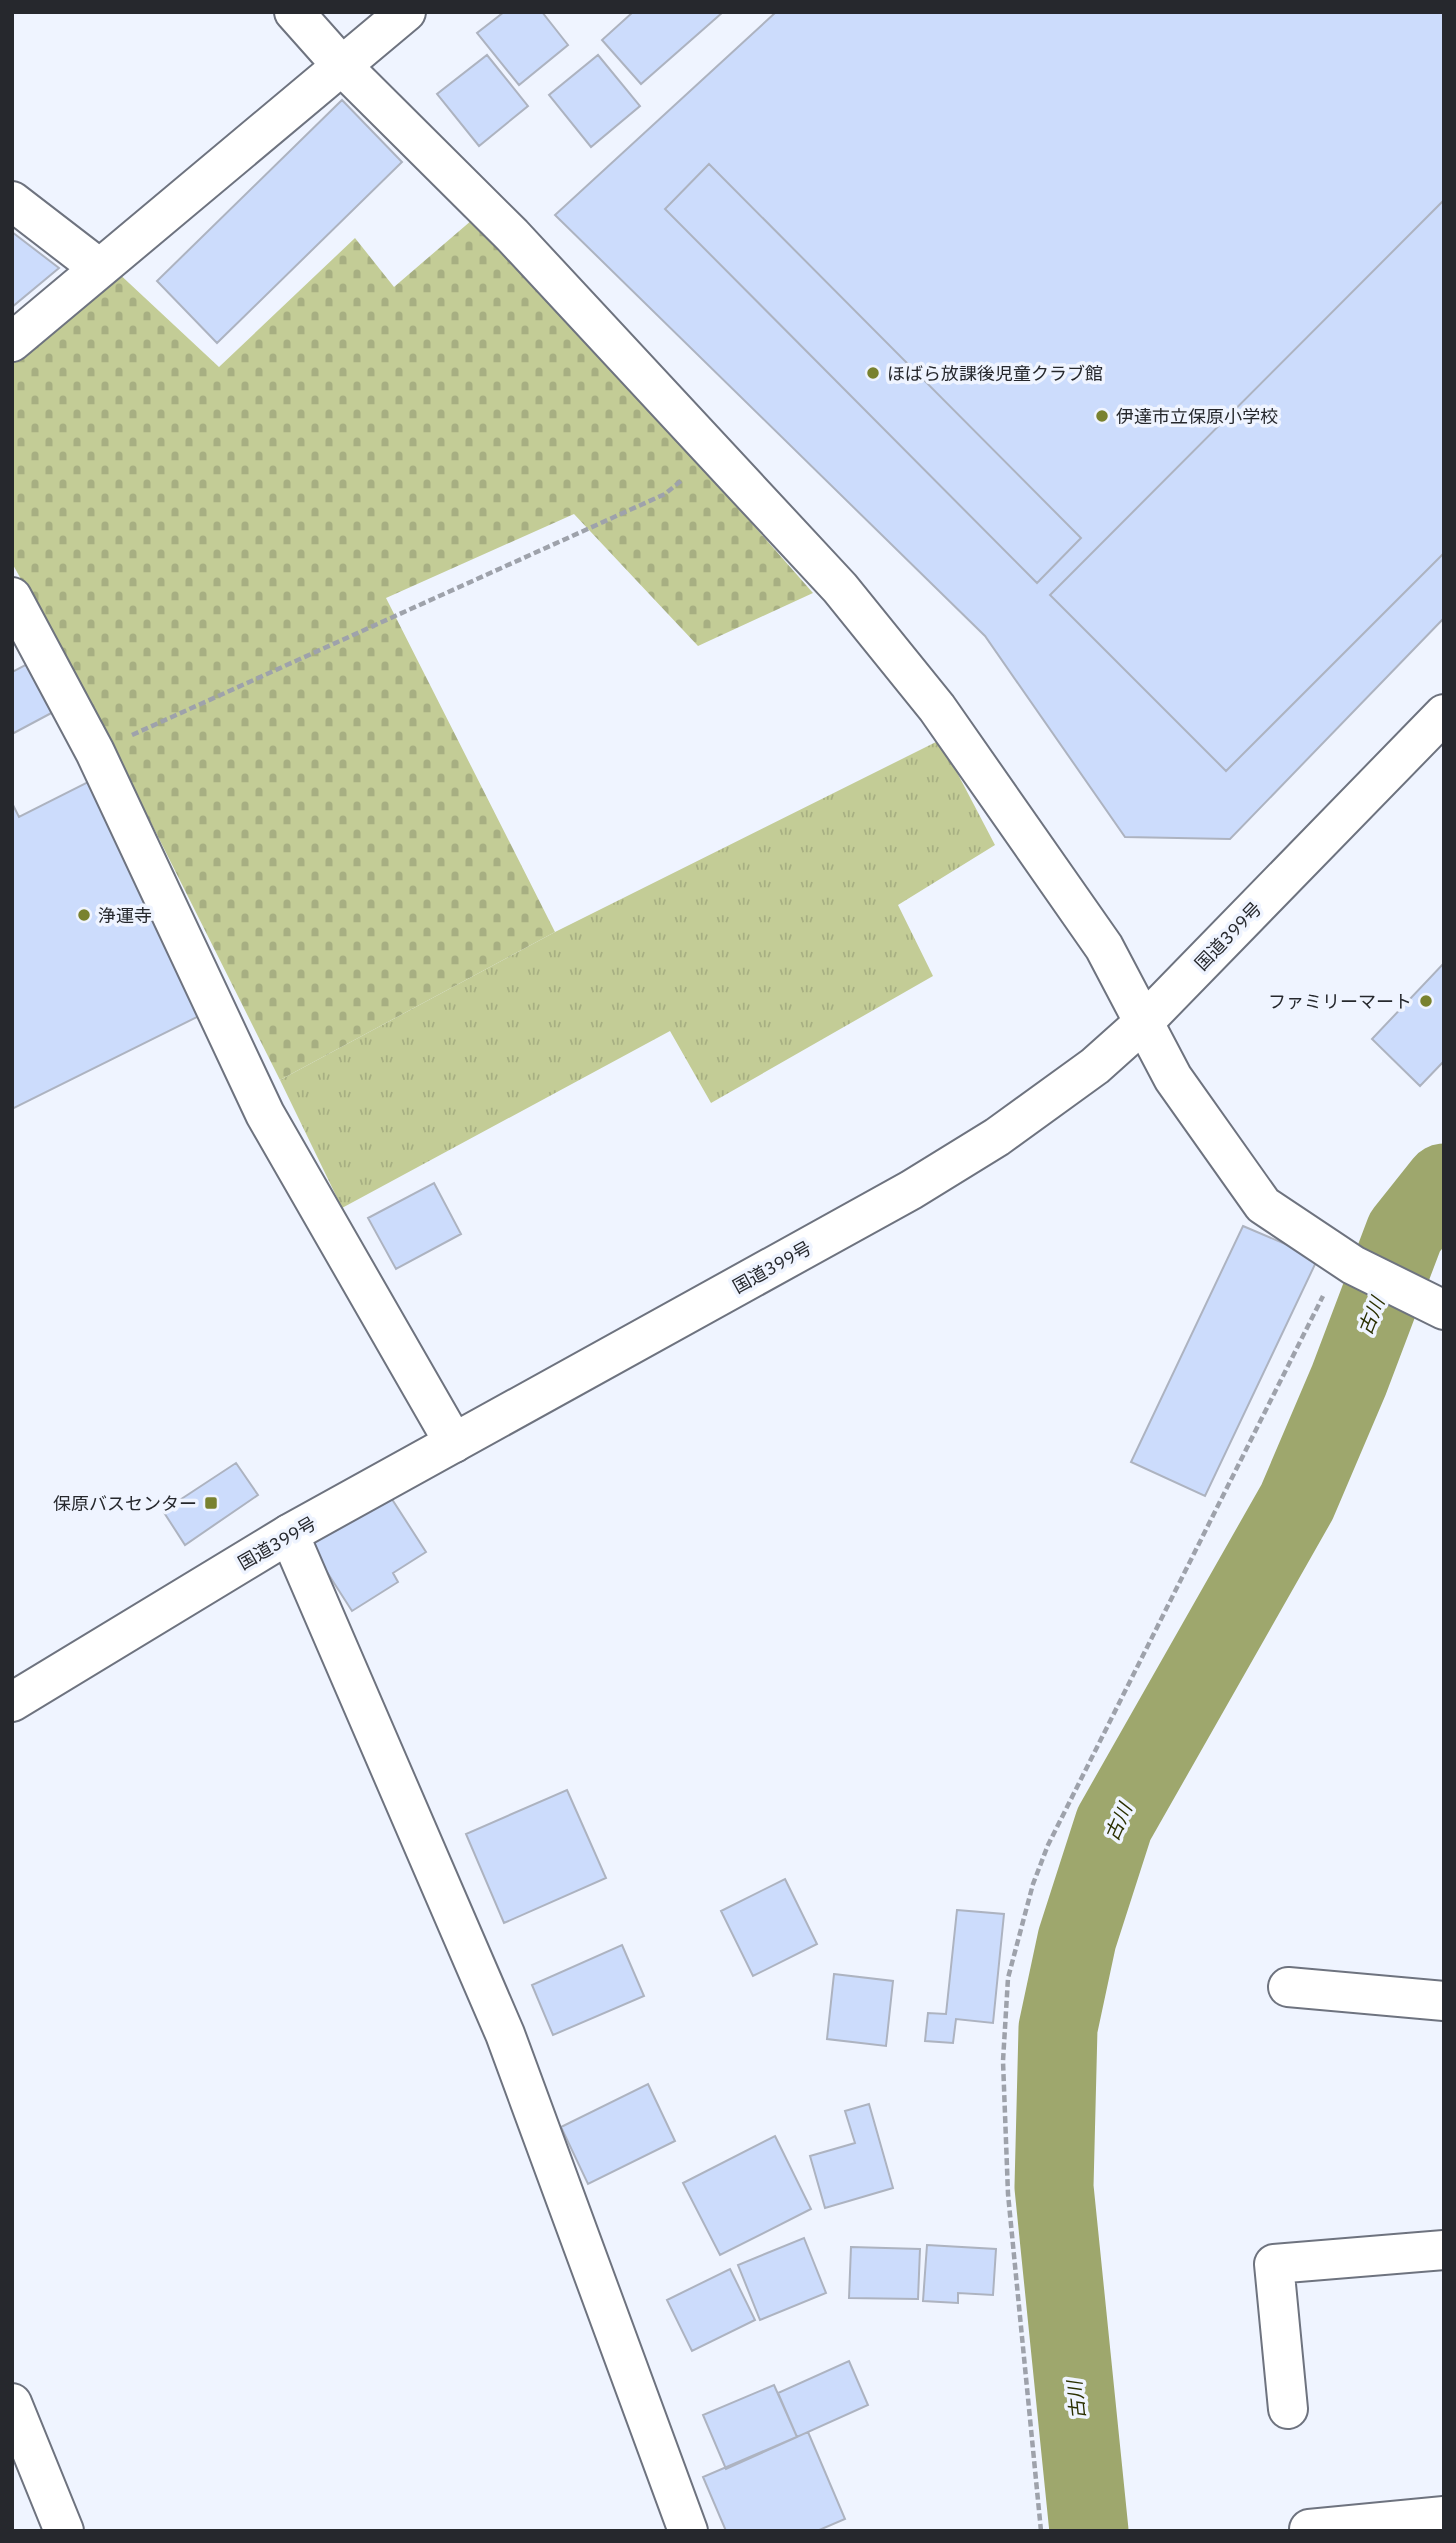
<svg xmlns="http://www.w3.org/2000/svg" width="1456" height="2543" viewBox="0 0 1456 2543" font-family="'IBM Plex Sans','Noto Sans JP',sans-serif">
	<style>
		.grass { fill: url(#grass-tufts) }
		.cemetery { fill: url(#cemetery-stones) }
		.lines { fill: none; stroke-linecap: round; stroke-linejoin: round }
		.river { stroke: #9ea76d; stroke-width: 79 }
		.building { fill: #ccdcfc; stroke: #adb3c0; stroke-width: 2 }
		.minor-casing { stroke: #6e737f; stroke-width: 42 }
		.highway-casing { stroke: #6e737f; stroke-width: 42 }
		.path { stroke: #9ea2ab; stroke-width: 4.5; stroke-dasharray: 7 3.5; stroke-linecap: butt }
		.minor { stroke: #fff; stroke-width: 38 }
		.highway { stroke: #fff; stroke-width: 38 }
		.poi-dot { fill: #79822f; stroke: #eff4ff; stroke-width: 2.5 }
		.labels { text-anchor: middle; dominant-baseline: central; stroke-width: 7; stroke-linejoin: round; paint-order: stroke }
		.poi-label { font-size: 18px; fill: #26282d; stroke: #eff4ff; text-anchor: start }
		.street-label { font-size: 18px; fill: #26282d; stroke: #eff4ff }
		.water-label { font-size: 19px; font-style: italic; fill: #2b3001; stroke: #eff4ff }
	</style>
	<defs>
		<pattern id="grass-tufts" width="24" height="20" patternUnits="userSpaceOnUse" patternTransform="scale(1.75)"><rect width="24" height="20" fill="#c3cc96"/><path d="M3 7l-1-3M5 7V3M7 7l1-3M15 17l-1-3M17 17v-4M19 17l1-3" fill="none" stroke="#a7af82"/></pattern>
		<pattern id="cemetery-stones" width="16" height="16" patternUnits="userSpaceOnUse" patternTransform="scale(1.75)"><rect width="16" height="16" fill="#c3cc96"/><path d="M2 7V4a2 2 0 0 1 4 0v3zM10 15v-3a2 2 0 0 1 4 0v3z" fill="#a7af82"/></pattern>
	</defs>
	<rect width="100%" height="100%" fill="#eff4ff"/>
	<path class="grass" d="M940,740L995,845L898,905L933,976L711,1103L670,1031L342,1208L280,1080L555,932Z"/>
	<path class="cemetery" d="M472,220L691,454L813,593L698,646L574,514L386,598L555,932L280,1080L102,725L12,563V360L114,269L219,367L355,238L394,287Z"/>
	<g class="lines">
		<path class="river" d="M1089,2531L1054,2187L1058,2028L1077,1939L1114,1824L1297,1502L1349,1380L1405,1232L1444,1183"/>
	</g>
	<path class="building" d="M504,12H542L568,45L519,85L477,33Z
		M633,12H723L641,84L602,40Z
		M776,12H1444V618L1230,839L1125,837L985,636L555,215Z
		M487,55L528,106L479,146L437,94Z
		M598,55L640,106L591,147L549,95Z
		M342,100L402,162L217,343L157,281Z
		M709,164L1081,538L1037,583L665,209Z
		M1444,200V553L1226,771L1050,595Z
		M12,232L59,268L12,307Z
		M31,662L57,710L12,734V672Z
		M90,781L205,1013L12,1109V803L19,817Z
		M1444,963V1061L1420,1086L1372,1039Z
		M434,1183L461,1234L396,1269L368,1218Z
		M1243,1226L1318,1258L1205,1496L1131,1462Z
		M236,1463L258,1495L185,1545L163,1511Z
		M388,1493L426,1552L393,1573L398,1582L352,1611L309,1544Z
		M567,1790L606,1878L504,1923L466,1834Z
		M785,1879L817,1944L753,1976L721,1911Z
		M957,1910L1004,1914L993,2023L956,2019L953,2043L925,2041L928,2013L946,2014Z
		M622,1945L644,1996L553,2035L532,1985Z
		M834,1974L893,1981L886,2046L827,2039Z
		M648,2084L675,2141L588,2184L561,2127Z
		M869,2104L893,2188L825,2208L810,2156L855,2143L845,2111Z
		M775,2136L811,2209L720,2255L683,2183Z
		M804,2238L826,2293L760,2320L738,2265Z
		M927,2245L996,2249L993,2295L958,2293V2303L923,2301Z
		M851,2247L920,2249L918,2299L849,2298Z
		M730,2269L755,2320L692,2351L667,2300Z
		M849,2361L868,2405L797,2437L778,2393Z
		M774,2385L797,2437L726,2469L703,2415Z
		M808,2432L845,2519L817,2531H726L703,2477Z"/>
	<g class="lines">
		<defs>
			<path id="minor" d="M294,12L342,66L512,235L840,588L937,708L1104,947L1173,1078L1263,1205L1353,1265L1444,1310
				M12,201L99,268
				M12,342L406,12
				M12,597L95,752L265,1114L454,1443
				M289,1534L505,2034L688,2531
				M1288,1987L1444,2001
				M1288,2409L1274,2264L1444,2250
				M1309,2529L1444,2516"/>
			<path id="highway" d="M12,1702L289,1534L911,1190L997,1137L1095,1066L1143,1023L1444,714
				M12,2403L64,2531"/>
		</defs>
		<use href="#minor" class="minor-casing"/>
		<use href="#highway" class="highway-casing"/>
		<path class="path" d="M132,735L665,494L682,480
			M1041,2531L1008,2194L1003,2061L1008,1978L1033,1884L1048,1845L1323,1296"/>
		<use href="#minor" class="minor"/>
		<use href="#highway" class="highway"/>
	</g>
	<g class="poi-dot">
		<circle cx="873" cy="373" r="7"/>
		<circle cx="1102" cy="416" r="7"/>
		<circle cx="84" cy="915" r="7"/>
		<circle cx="1426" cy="1001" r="7"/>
		<rect x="204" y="1496" width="14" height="14" rx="3.5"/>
	</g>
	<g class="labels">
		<g class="poi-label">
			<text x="887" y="373">ほばら放課後児童クラブ館</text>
			<text x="1116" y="416">伊達市立保原小学校</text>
			<text x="98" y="915">浄運寺</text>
			<text x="1412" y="1001" text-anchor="end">ファミリーマート</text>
			<text x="197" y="1503" text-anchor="end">保原バスセンター</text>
		</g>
		<g class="street-label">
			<text transform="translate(1228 936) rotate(-46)">国道399号</text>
			<text transform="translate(772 1267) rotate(-29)">国道399号</text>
			<text transform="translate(277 1543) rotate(-30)">国道399号</text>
		</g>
		<g class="water-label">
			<text transform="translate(1371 1316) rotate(-68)">古川</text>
			<text transform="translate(1118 1822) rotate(-66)">古川</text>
			<text transform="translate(1076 2400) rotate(-96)">古川</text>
		</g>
	</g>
	<rect width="1456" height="2543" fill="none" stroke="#26282d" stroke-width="28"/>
</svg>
